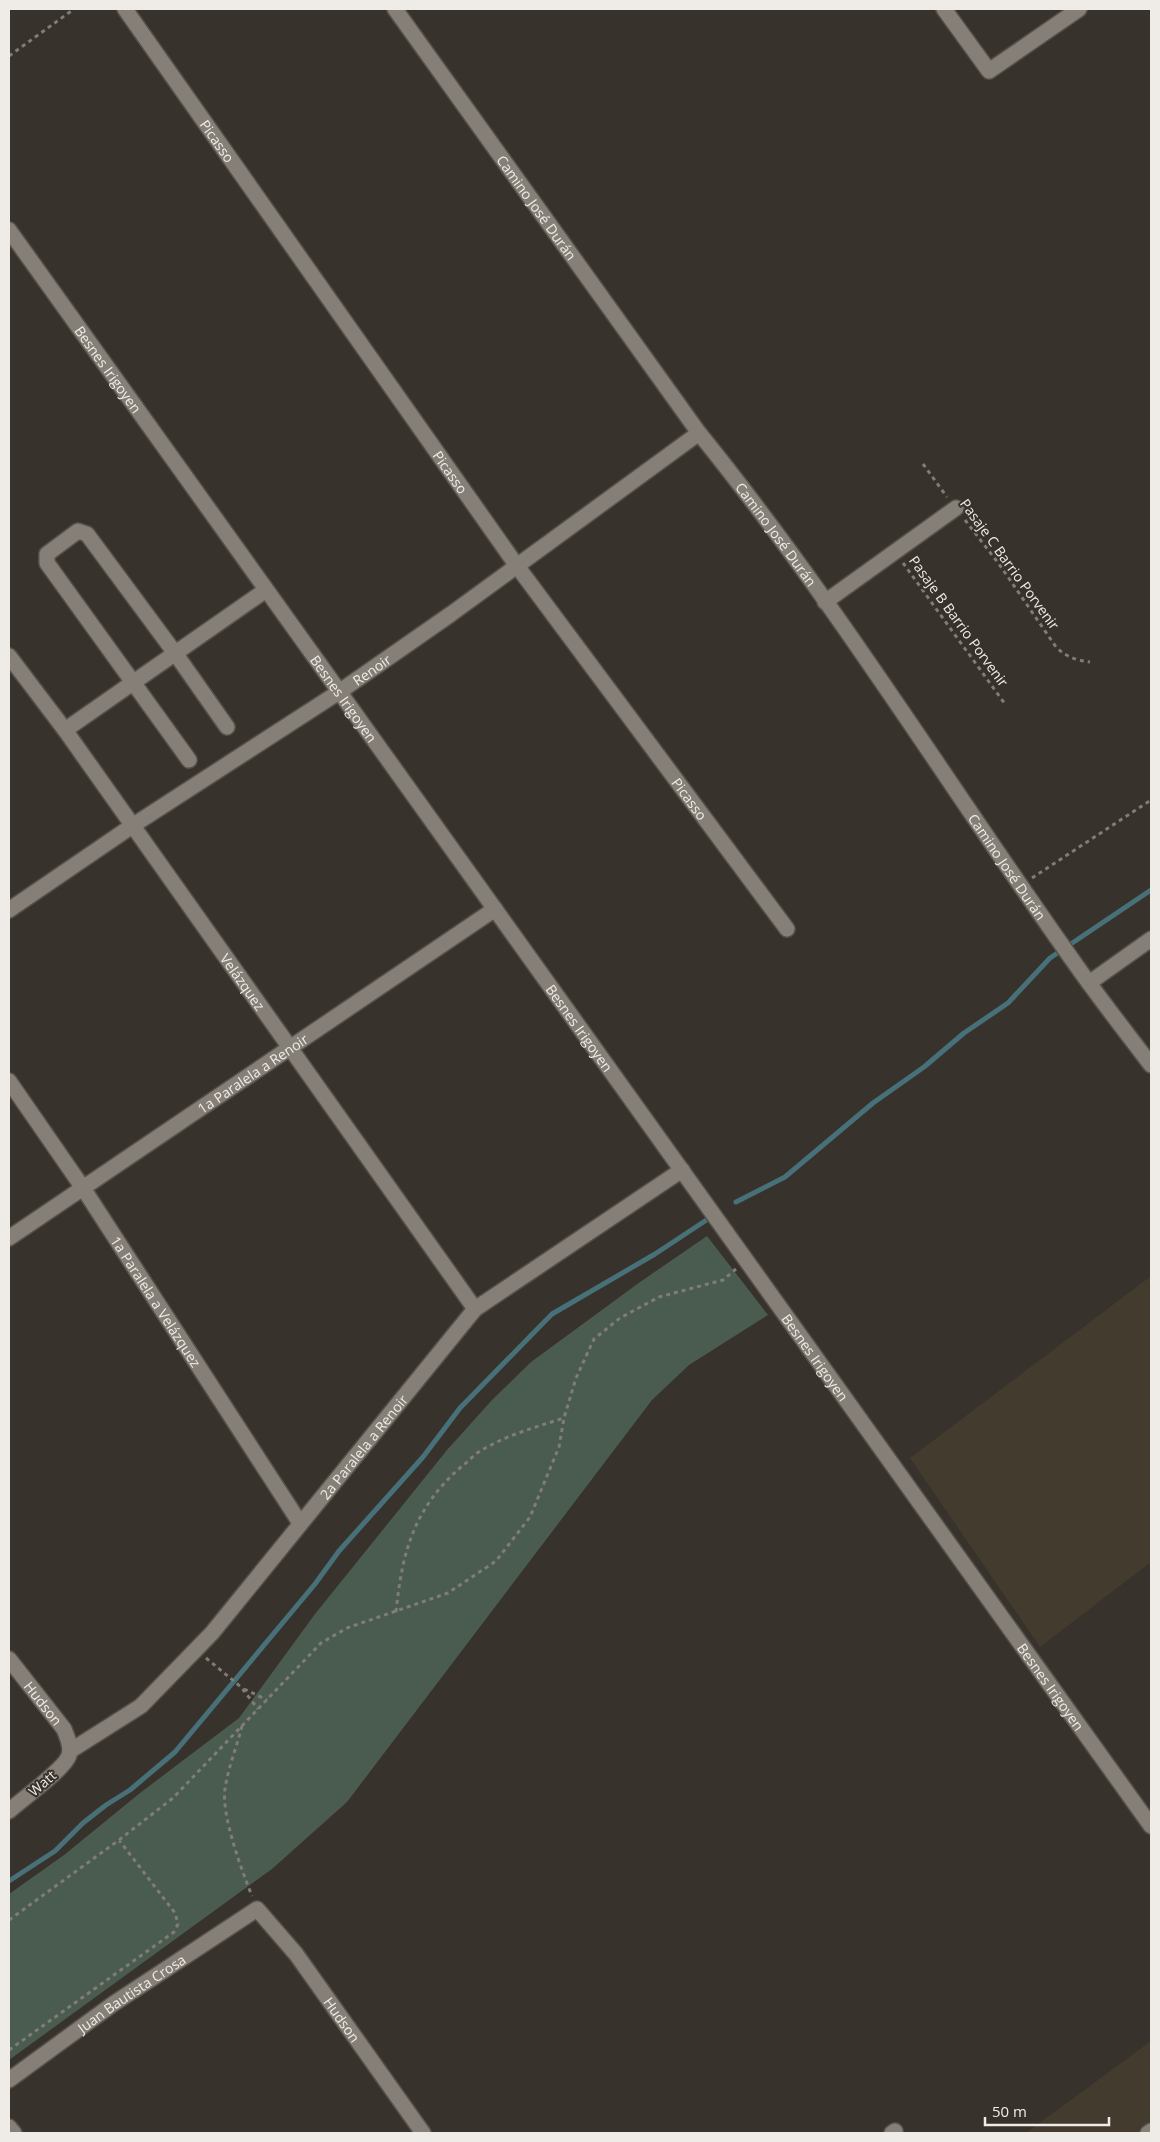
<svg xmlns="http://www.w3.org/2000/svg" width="1160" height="2142" viewBox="0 0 1160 2142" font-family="'Open Sans',sans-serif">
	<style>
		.built { fill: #443b2f }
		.green { fill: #4a5c4f }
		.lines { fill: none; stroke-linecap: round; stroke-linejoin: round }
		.stream { stroke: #477079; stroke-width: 5 }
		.minor-casing { stroke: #54514a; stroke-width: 18 }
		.path { stroke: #817c76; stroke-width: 3; stroke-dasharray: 4 4; stroke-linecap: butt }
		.minor { stroke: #857f77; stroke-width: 15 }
		.labels { text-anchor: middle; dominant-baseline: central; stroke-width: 4; stroke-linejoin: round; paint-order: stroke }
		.street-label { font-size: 14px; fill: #efece7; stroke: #37322b }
	</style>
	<rect width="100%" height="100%" fill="#37322b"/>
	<path class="built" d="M1151,1276V1562L1040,1647L910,1458Z
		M1151,2041V2133H1026Z"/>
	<path class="green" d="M707,1236L768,1315L689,1365L652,1400L347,1802L272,1869L9,2060V1894L64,1855L140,1793L239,1718L315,1614L447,1450L492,1400L531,1362L640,1282Z"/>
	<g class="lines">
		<path class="stream" d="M736,1202L785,1177L873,1103L924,1067L964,1033L1008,1003L1050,958L1151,890
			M9,1881L55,1851L83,1823L106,1805L130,1790L175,1752L315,1584L339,1551L423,1457L460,1408L552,1314L655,1254L708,1219"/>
		<defs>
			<g id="minor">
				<path id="s1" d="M125,9L517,566L787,929"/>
				<path id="s2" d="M395,9L699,433C836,602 950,788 1076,965C1100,999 1126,1032 1151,1065"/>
				<path d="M944,9L989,71L1079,9"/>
				<path id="s3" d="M9,230L1151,1826"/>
				<path d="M825,602L956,508"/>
				<path id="s4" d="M9,656L65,730L475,1309"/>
				<path d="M65,730L266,590"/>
				<path d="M189,760L47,563V554L78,531L87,534L175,653L227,727"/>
				<path id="s5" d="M9,910L132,826L339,692L451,614L699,433"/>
				<path d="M1089,983L1151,939"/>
				<path id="s6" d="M9,1081L83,1188L300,1523"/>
				<path id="s7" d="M9,1238L495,909"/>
				<path id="s8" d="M9,1659L64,1729C67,1737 72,1746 69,1755C66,1768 21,1800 9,1811"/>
				<path id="s9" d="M70,1751L141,1706L212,1633L475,1309L682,1170"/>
				<path id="s10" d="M9,2080L113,2004L257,1909L296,1954L423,2133"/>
				<path d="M9,2127L14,2133"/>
				<path d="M892,2133L895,2131"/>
				<path d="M1148,2133L1151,2131"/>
			</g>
		</defs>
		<use href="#minor" class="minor-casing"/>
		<path class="path" d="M9,56L74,9
			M923,464L947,497
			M965,520L999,564L1056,647C1066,657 1076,660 1090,662
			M903,563L1005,704
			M1032,878L1151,800
			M396,1612C402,1552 414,1508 461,1467C468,1462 474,1454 482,1450C507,1435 536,1427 564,1418
			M206,1658L241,1687L258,1709
			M244,1689L267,1700
			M242,1726C237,1746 228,1768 225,1789C221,1815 242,1871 252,1896
			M9,1920L119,1840L173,1798L321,1643L347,1628L448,1593L496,1561L530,1517L559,1447L564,1418L576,1378L594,1339L620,1318L659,1297L723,1280L736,1269
			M9,2050L174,1932L178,1924L175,1913L119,1840"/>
		<use href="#minor" class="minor"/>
	</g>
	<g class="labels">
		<g class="street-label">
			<text stroke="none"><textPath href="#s1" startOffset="161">Picasso</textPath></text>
			<text stroke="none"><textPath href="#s2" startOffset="244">Camino José Durán</textPath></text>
			<text stroke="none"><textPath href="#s3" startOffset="171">Besnes Irigoyen</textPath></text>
			<text stroke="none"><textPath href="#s1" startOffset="566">Picasso</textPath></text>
			<text stroke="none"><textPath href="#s2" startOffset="649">Camino José Durán</textPath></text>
			<text transform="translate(1010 564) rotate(54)">Pasaje C Barrio Porvenir</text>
			<text transform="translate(959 621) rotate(54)">Pasaje B Barrio Porvenir</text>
			<text stroke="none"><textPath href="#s5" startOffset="435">Renoir</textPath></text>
			<text stroke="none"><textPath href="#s3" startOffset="576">Besnes Irigoyen</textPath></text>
			<text stroke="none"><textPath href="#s1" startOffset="971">Picasso</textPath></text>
			<text stroke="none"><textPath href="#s2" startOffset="1054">Camino José Durán</textPath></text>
			<text stroke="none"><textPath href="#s4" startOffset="401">Velázquez</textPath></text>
			<text stroke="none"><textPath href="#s3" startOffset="981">Besnes Irigoyen</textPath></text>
			<text stroke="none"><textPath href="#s7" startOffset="294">1a Paralela a Renoir</textPath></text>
			<text stroke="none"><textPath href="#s6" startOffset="265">1a Paralela a Velázquez</textPath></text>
			<text stroke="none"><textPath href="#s3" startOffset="1386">Besnes Irigoyen</textPath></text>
			<text stroke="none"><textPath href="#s9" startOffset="426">2a Paralela a Renoir</textPath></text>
			<text stroke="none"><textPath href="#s3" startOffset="1791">Besnes Irigoyen</textPath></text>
			<text stroke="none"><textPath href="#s8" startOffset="56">Hudson</textPath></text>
			<text transform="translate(42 1783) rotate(-41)">Watt</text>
			<text stroke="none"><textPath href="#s10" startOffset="150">Juan Bautista Crosa</textPath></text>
			<text stroke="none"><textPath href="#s10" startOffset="441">Hudson</textPath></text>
		</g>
	</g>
	<rect width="1160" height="2142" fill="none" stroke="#efece7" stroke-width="20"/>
	<path d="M985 2117v8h124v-8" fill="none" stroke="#efece7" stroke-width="2.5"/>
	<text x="992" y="2117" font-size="15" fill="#efece7" stroke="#37322b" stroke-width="4" paint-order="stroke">50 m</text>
</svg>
